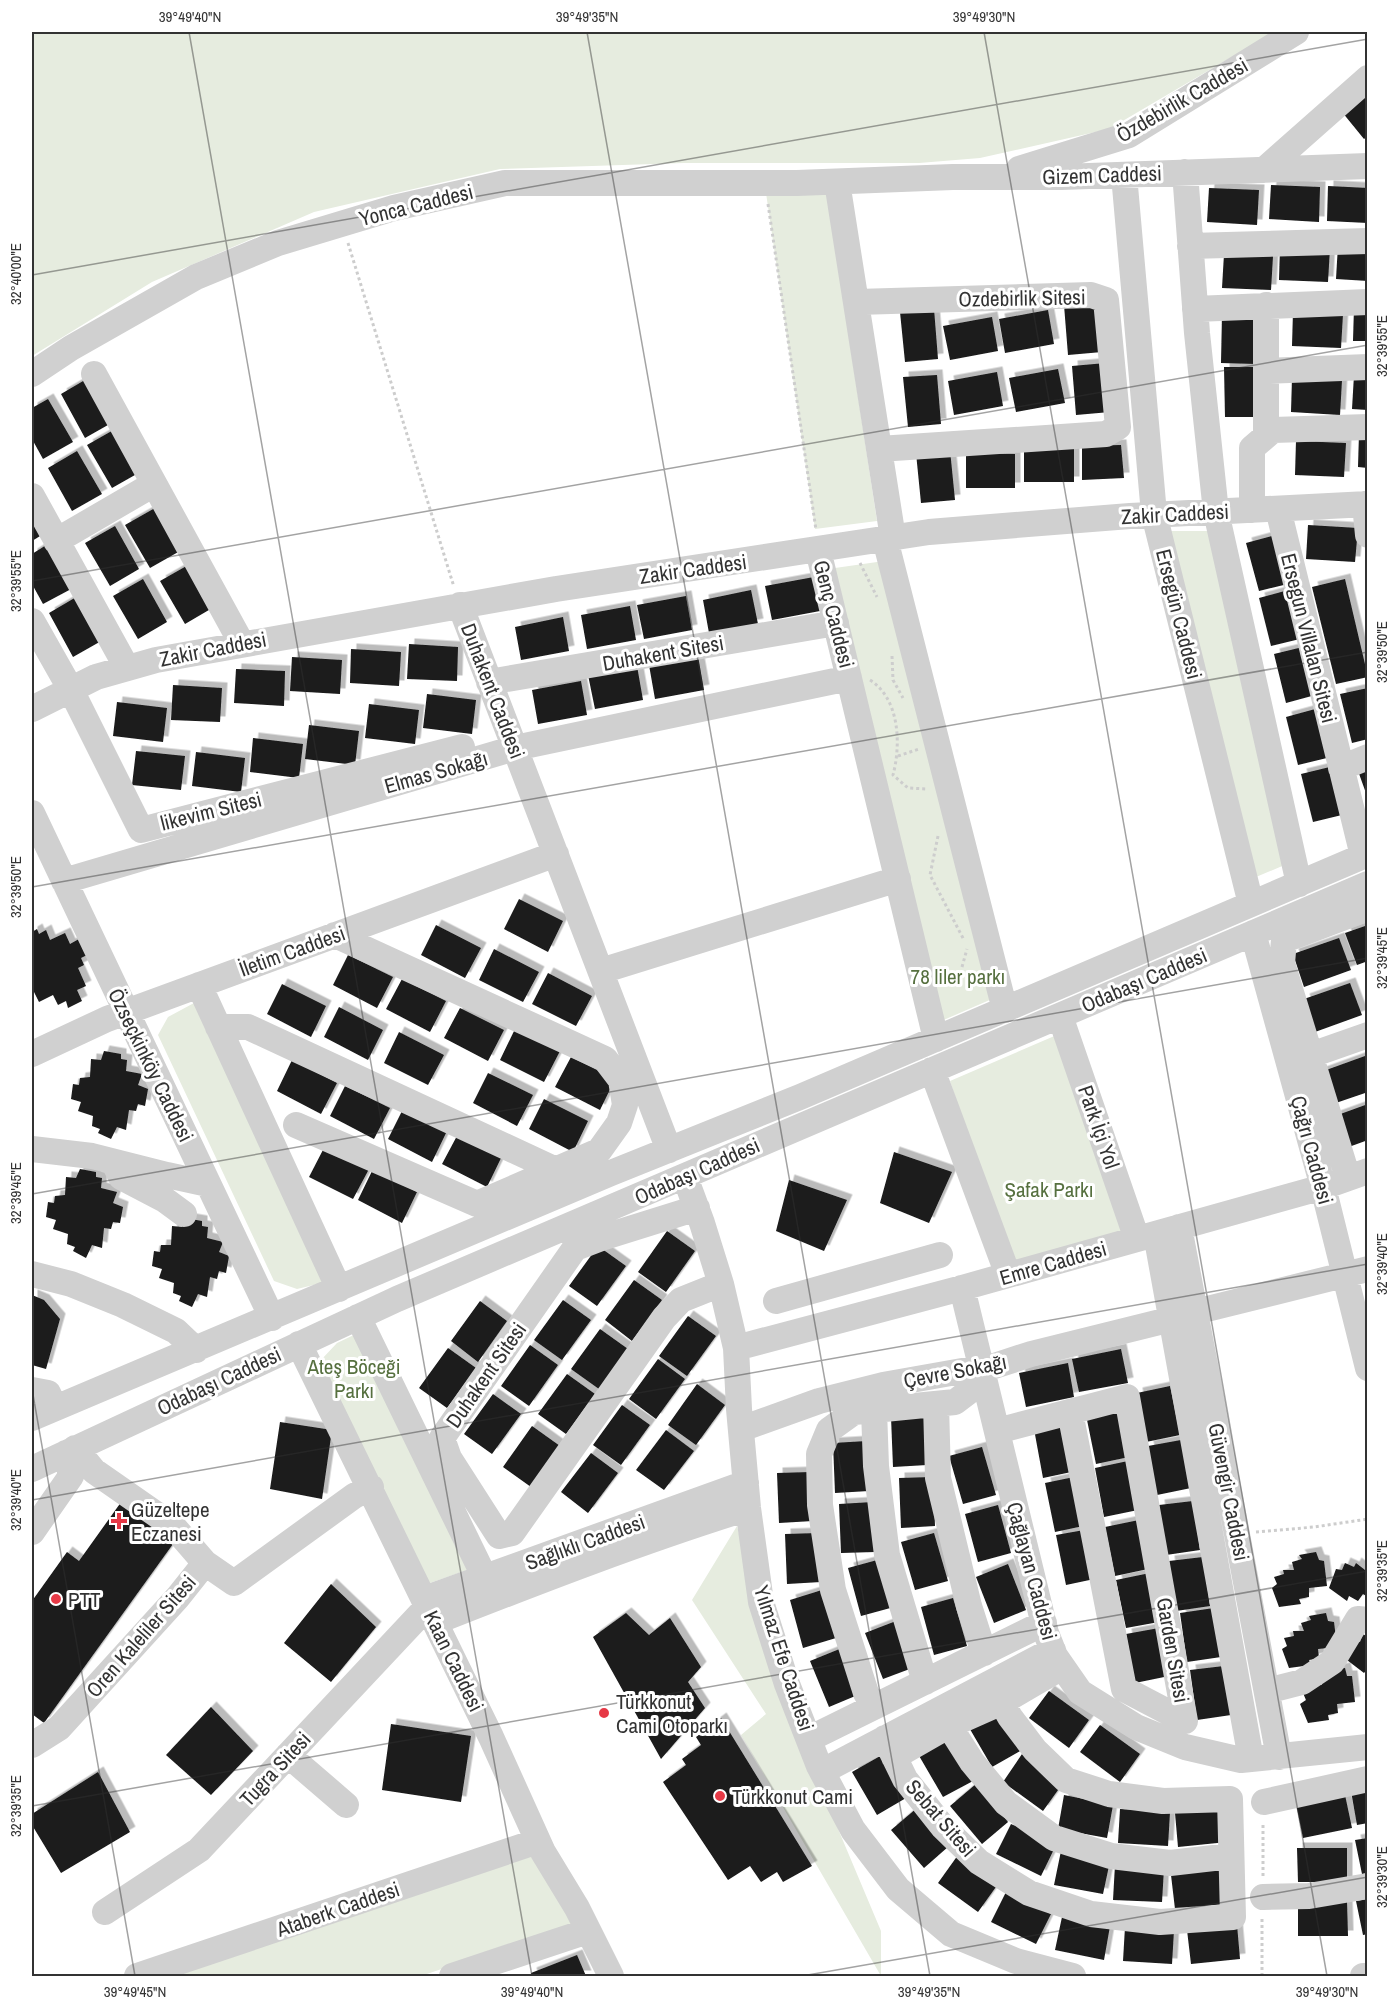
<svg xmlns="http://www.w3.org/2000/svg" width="1399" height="2008" viewBox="0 0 1399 2008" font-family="'Archivo Narrow',sans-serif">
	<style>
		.green { fill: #e6ecdf }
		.building { fill: #1a1a1a; filter: url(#shadow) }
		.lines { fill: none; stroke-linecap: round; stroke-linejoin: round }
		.path { stroke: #cdcdcd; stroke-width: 3; stroke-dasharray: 3 3; stroke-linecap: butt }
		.minor { stroke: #d0d0d0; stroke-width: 26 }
		.ticks { fill: none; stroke: #333; stroke-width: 1.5; stroke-opacity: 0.45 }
		.poi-dot { fill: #e63946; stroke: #fff; stroke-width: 2 }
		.labels { text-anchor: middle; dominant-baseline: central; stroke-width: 6; stroke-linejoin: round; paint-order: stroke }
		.street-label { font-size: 21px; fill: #333; stroke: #fff }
		.park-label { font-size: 21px; fill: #56703f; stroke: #fff }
		.poi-label { font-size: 21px; fill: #333; stroke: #fff; text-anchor: start }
		.neatline { fill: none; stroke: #333; stroke-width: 2 }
		.ticks-label { font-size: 15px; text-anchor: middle; fill: #333 }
	</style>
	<defs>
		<filter id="shadow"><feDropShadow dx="5.5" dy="-5.5" stdDeviation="0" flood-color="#0004"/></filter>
	</defs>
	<rect width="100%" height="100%" fill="#fff"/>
	<path class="green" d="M32,32H1274L1109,129L980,158L919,163H684L500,169L314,212L152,282L32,356Z
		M766,193H827L877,521L815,529Z
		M1170,531H1213L1287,864L1256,877Z
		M884,561L992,999L939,1022L835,568Z
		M194,1003L326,1282L297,1289L274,1281L158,1035L168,1017Z
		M1059,1034L1128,1235L1011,1267L950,1081Z
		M358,1333L470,1569L427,1584L320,1361L337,1343Z
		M737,1526L777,1684L881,1931V1976L741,1735L766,1714L692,1600Z
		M532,1851L574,1924L421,1976H142Z"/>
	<path class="building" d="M1368,92V136L1364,139L1342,112Z
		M1271,185L1320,187L1319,222L1269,219Z
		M1328,186L1368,188V223L1327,221Z
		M1209,188L1259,190L1257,225L1207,222Z
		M1338,245L1368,247V281L1336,279Z
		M1280,246L1330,248L1328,282L1279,280Z
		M1224,254L1273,256L1271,290L1222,288Z
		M1097,302L1102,352L1068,355L1064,305Z
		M1354,307H1368V341H1353Z
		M934,309L938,359L905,362L900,312Z
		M1048,310L1054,344L1005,353L999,319Z
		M1293,311L1343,314L1341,348L1292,346Z
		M1222,314H1257L1256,364L1221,363Z
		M992,317L998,351L950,360L943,326Z
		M1106,363L1110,412L1076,415L1072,366Z
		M1224,367H1259V417H1225Z
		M1058,369L1065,403L1016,412L1009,378Z
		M997,372L1003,406L954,415L948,381Z
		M937,375L941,424L908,427L903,377Z
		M1354,375L1368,376V410L1352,409Z
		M90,377L115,421L85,438L61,394Z
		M1292,378L1342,380L1340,415L1291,412Z
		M48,399L73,442L43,459L32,439V408Z
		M117,428L142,471L112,488L87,445Z
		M1359,433L1368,434V468L1358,467Z
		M1296,441L1346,443L1344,477L1295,475Z
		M1121,445L1124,478L1082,480V446Z
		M1024,448H1074V482H1024Z
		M950,450L955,500L921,503L916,453Z
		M77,451L102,494L72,511L48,468Z
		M966,453L1015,454V488H966Z
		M155,508L180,551L150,568L125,525Z
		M32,509L45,533L32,541Z
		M1308,525L1358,528L1355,562L1306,559Z
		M115,526L139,569L110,586L85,543Z
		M1280,534L1292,583L1259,591L1246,543Z
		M48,544L73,588L43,604L32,584V554Z
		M190,564L214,607L185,624L160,581Z
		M814,577L820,611L772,620L765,586Z
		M143,579L167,622L138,639L113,596Z
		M1345,579L1368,677L1336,684L1312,587Z
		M1292,589L1304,638L1271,646L1259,598Z
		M751,590L758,624L709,633L703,600Z
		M78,596L103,640L73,657L49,613Z
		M686,596L692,630L644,639L637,605Z
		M630,606L636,640L587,649L581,615Z
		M563,617L569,651L521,660L515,627Z
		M409,644L458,647L457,681L407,679Z
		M1307,646L1319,694L1286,703L1274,654Z
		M351,649L401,652L399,686L350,683Z
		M698,656L704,690L655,699L649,665Z
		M292,657L342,660L340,694L290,691Z
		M637,666L643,700L595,709L588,675Z
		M236,669L285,671L284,706L234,703Z
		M581,681L587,715L538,724L532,690Z
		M173,685L222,688L220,722L171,720Z
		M1368,688V739L1352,743L1340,694Z
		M427,694L476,700L472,734L423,728Z
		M117,702L167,708L163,742L113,736Z
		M369,704L419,710L415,744L365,738Z
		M1319,708L1331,757L1298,765L1286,717Z
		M309,725L359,731L355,765L305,759Z
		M253,738L303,744L299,778L250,772Z
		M136,751L185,756L181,790L132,785Z
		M196,752L245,758L241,792L192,786Z
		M1368,765V796H1367L1357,768Z
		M1334,766L1346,814L1313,822L1301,774Z
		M519,899L563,921L548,952L504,929Z
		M436,925L481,948L465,978L421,955Z
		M1368,925V961L1357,965L1345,933Z
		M37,929L39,934L46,930L50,940L65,933L70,944L79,939L87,955L81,958L84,965L78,968L86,986L77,990L82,1001L68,1008L66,1001L58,1005L53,995L39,1002L34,992L32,993V932Z
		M1339,938L1351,970L1304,987L1293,954Z
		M494,949L539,972L523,1002L479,980Z
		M348,955L393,977L377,1008L333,985Z
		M548,973L592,996L576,1026L532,1004Z
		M402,979L446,1001L430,1032L386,1009Z
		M1350,983L1362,1015L1315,1032L1304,999Z
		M282,984L326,1006L311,1037L267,1014Z
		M339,1007L383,1030L368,1060L324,1037Z
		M460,1008L504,1030L488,1061L444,1038Z
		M515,1029L560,1051L544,1082L500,1060Z
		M399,1032L444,1055L428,1085L384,1063Z
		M104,1051L121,1054V1059L127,1060L126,1071L142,1074L138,1085L148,1089L145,1106L138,1104L136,1111L129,1110L126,1130L117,1127L111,1139L98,1133L100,1129L92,1126L93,1116L78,1111L81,1102L71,1099L73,1084L79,1085L80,1078L90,1077L91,1059L101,1060Z
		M1365,1056L1368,1063V1092L1330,1105L1318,1073Z
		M571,1057L615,1079L600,1110L555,1087Z
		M292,1060L337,1083L321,1114L277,1091Z
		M488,1073L533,1095L517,1126L473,1103Z
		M345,1086L390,1108L374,1139L330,1116Z
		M544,1099L588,1121L573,1152L529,1129Z
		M1368,1104V1140L1346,1148L1335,1116Z
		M403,1109L447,1131L432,1162L388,1139Z
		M458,1134L502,1156L487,1187L442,1164Z
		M325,1146L369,1169L353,1199L309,1177Z
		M894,1152L952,1172L929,1223L880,1203Z
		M80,1169L96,1172V1177L102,1178L101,1188L117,1192L113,1203L123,1207L120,1223L113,1222L111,1229L104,1228L102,1248L92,1245L86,1258L73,1251L75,1247L67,1244L68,1234L53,1229L56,1220L46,1217L48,1202L54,1203L55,1196L65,1195L66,1177L76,1178Z
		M373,1169L417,1192L402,1223L358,1200Z
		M789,1180L847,1200L824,1251L776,1231Z
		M185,1218L202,1221V1226L208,1227L207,1238L223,1242L219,1252L229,1256L226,1273L219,1271L217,1279L210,1277L207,1297L198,1294L192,1307L179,1301L181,1296L173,1293L174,1283L159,1278L162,1269L152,1266L154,1251L160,1252L161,1245H171L172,1226L182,1227Z
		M667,1231L695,1251L666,1292L638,1272Z
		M598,1246L626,1266L597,1306L569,1286Z
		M634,1280L662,1300L632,1341L605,1320Z
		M32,1295L44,1300L60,1319L46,1369L32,1365Z
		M563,1300L591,1320L562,1360L534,1340Z
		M480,1301L507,1321L478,1362L451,1341Z
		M688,1316L716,1336L687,1376L659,1356Z
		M600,1329L628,1349L599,1389L571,1369Z
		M530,1345L558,1365L529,1406L501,1386Z
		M448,1348L476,1368L447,1408L419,1388Z
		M1121,1349L1128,1383L1079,1392L1072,1359Z
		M658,1359L685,1379L656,1419L629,1399Z
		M1068,1363L1074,1397L1026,1407L1019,1373Z
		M567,1374L595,1394L566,1434L538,1414Z
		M697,1384L725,1405L696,1445L668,1425Z
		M1170,1386L1180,1435L1146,1442L1137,1393Z
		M493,1394L521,1414L492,1454L464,1434Z
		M622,1405L650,1425L621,1465L593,1445Z
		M1120,1408L1129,1457L1096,1464L1086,1415Z
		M925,1416L927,1465L893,1467L891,1417Z
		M280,1422L332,1430L322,1499L270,1489Z
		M1067,1422L1076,1471L1043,1478L1034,1429Z
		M532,1426L560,1446L531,1487L503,1467Z
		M666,1430L694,1451L664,1490L636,1470Z
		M1181,1440L1191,1488L1157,1495L1148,1446Z
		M867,1441L869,1491L835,1493L833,1443Z
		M982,1447L996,1495L963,1504L949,1456Z
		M591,1453L618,1473L588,1513L561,1492Z
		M1128,1461L1138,1510L1104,1517L1095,1468Z
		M811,1472L813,1521L779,1523L777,1473Z
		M1079,1476L1088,1525L1055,1532L1045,1483Z
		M933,1477L935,1526L901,1528L899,1478Z
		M124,1498L178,1537L44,1723L32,1714V1601L67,1552L79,1561Z
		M1193,1501L1200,1550L1166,1555L1159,1505Z
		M873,1502L875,1552L841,1553L839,1504Z
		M998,1505L1011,1553L978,1562L965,1514Z
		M1139,1520L1148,1569L1115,1576L1105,1527Z
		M1090,1529L1099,1578L1066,1585L1056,1535Z
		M819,1533L821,1582L787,1584L785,1534Z
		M934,1533L948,1581L915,1590L901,1542Z
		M1316,1552L1319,1560L1324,1561L1327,1586L1309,1588V1597L1299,1599L1301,1604L1279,1607L1272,1588L1277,1584L1274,1577L1284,1574L1283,1570H1294L1292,1562L1302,1559L1299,1555Z
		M1203,1557L1210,1606L1176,1611L1169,1561Z
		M881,1559L894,1607L861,1616L848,1568Z
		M1345,1563L1354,1567L1356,1563L1365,1570L1368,1564V1597L1363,1594L1358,1601L1349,1596L1347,1601L1329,1588L1336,1569L1342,1570Z
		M1008,1564L1026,1610L994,1623L976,1577Z
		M1150,1573L1159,1622L1126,1628L1116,1580Z
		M331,1584L376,1627L331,1682L284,1643Z
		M822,1590L836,1638L803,1648L790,1600Z
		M953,1598L967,1646L934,1655L921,1607Z
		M1214,1608L1221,1657L1187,1662L1180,1613Z
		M626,1613L649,1635L670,1618L701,1667L688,1682L705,1708L661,1759L593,1637Z
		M1326,1613L1328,1621L1334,1622L1337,1647L1318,1649L1319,1658L1309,1660L1311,1665L1289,1668L1282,1649L1287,1646L1284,1638L1294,1636L1293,1631H1304L1301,1623L1311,1620L1309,1616Z
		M896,1621L915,1667L883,1679L865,1633Z
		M1159,1628L1169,1676L1135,1683L1126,1634Z
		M1363,1634L1368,1637V1668L1364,1673L1347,1660L1354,1641L1360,1642Z
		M842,1648L860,1694L829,1707L810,1661Z
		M1224,1666L1231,1715L1197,1720L1190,1670Z
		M1345,1668L1347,1676H1352L1355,1702L1337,1704L1338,1713L1328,1715L1329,1720L1308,1723L1300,1704L1306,1700L1303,1693L1311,1685H1322L1320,1678L1328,1671Z
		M1049,1691L1089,1720L1069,1748L1029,1718Z
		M211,1707L253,1751L211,1795L166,1755Z
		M997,1707L1022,1750L992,1767L967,1724Z
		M721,1718L812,1866L783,1882L777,1872L761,1882L750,1866L728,1880L663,1782L686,1765L682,1759L701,1745L696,1737Z
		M391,1724L471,1736L461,1802L382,1790Z
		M1100,1725L1140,1754L1120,1782L1080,1752Z
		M948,1737L973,1781L943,1797L918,1754Z
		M1022,1754L1063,1783L1043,1811L1003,1782Z
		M882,1755L906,1798L877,1815L852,1772Z
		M98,1772L130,1832L61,1873L32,1825V1814Z
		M976,1784L1008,1822L982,1844L950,1806Z
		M1368,1788V1823L1357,1825L1351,1791Z
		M1064,1795L1113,1805L1107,1838L1058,1829Z
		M1345,1795L1352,1828L1303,1838L1296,1804Z
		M917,1808L949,1846L924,1868L891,1830Z
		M1224,1808L1227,1842L1178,1847L1175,1813Z
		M1120,1809L1170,1812L1168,1846L1118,1843Z
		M1011,1824L1056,1845L1041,1876L996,1854Z
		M1368,1838V1873L1362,1874L1355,1840Z
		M1297,1848H1347V1882H1298Z
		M1061,1851L1110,1861L1103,1894L1054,1885Z
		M958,1855L998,1884L978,1912L938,1883Z
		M1115,1865L1164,1868L1162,1902L1113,1900Z
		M1220,1869L1224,1904L1175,1909L1171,1875Z
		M1006,1892L1051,1914L1036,1944L991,1922Z
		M1368,1899V1934L1363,1935L1356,1901Z
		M1298,1902H1347L1348,1936H1298Z
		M1062,1917L1110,1926L1104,1960L1055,1950Z
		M1237,1925L1240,1959L1191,1964L1187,1930Z
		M1125,1927L1174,1930L1172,1964L1123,1961Z
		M577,1955L586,1976H532L531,1973Z"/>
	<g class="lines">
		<path class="path" d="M768,204L816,530
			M348,243L454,587
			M860,563L877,597
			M892,656L893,680L903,698
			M870,680C900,699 901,745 893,775L908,788L926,789
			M898,756L919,749
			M938,836L930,875L964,940
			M962,967L967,949
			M1256,1532L1314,1527L1368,1519
			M1263,1876V1822
			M1262,1976V1918"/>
		<path class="minor" d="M1019,169L1129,135L1296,32
			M1264,170L1368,78
			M1185,172L1197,333L1216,512L1299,884
			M1124,175L1154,514L1251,904
			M837,182L893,538
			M1190,246L1368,241
			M857,302L1091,295L1106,300L1118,427L1106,434L879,449
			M1195,309L1368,302
			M1266,371L1368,367
			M32,374L71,348L196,277L278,243L394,208L505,183H797L953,177H1061L1368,166
			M94,374L242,644
			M1266,436V305
			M32,496L127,668
			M1365,504L1368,535
			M1278,509L1363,856
			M1252,510V448L1273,430L1368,427
			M885,539L1005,1010
			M56,541L154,484
			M818,550L936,1039
			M460,605L669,1150
			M32,621L71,690L141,830L462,747
			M489,682L836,623
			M32,709L96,677L156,660L556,589L929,532L1130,516L1368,504
			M1341,768L1368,757
			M32,813L272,1318
			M64,881L515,748L849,678
			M1253,933L1323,1187L1368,1368
			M601,971L898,879
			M199,985L339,1289
			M1060,1016L1137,1239
			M218,1027H248L554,1169
			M32,1054L107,1019L556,854
			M1311,1055L1368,1035
			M932,1070L1008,1275
			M296,1125L477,1204L599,1151L619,1123L625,1105L621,1080L605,1059L335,935
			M32,1149L92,1156L167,1175L208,1184
			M115,1165L121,1177L165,1200L184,1214
			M685,1177L702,1223L721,1284L736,1348L739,1409L748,1508L761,1602L787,1684L819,1766L853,1830L898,1889L951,1934L1016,1961L1073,1976
			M1348,1178L1282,963L1284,940L1368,908
			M697,1208L601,1238L575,1248L442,1438L449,1458L499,1536L512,1533L664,1318L681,1300L721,1284
			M1179,1227L1279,1757
			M1156,1234L1251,1759
			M32,1274L71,1284L123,1305L176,1331L196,1350
			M962,1288L1046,1633L1055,1656L1080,1692L1136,1727L1185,1747L1241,1760L1368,1747
			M776,1301L940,1255
			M1195,1312L1368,1269
			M358,1317L485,1578
			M299,1344L491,1737L543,1852L577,1908L611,1976
			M736,1348L962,1288L1323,1187L1368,1171
			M32,1390L48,1393L55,1408
			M936,1404L938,1478L969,1606L984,1653
			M874,1410L876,1466L887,1555L925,1682
			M32,1418L611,1173L800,1097L1368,854
			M741,1429L819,1401L883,1385L962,1371L982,1370L1031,1354L1172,1319
			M997,1431L1127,1397L1185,1721L1124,1689L1070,1412
			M75,1448L94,1471L173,1526L205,1563
			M32,1469L397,1299L1368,884
			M32,1532L71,1476L66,1453
			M424,1599L746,1483
			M435,1622C539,1581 642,1541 748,1508
			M1267,1691L1302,1682L1332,1662L1358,1619L1368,1620
			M874,1707L866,1693L833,1590L820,1505L819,1454L829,1430L854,1412L955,1402L984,1380
			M939,1710L972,1762L1006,1803L1054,1838L1111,1856L1170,1863L1231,1856
			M885,1738L905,1779L943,1827L979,1862L1029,1893L1091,1914L1160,1922L1233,1917L1230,1799L1163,1801L1109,1794L1066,1780L1035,1750L1010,1717L991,1683
			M809,1739L1044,1623
			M32,1745L59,1728L178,1597L205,1563L234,1583L354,1496L371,1487
			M288,1755L346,1805
			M894,1757L948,1726L1002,1702L1062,1667
			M823,1771L1053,1650
			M1264,1802L1368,1779
			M1263,1897L1309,1896L1368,1886
			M105,1912L199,1850L428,1606
			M137,1976L538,1841
			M452,1976L588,1931
			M1363,1976H1368"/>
	</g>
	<path class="ticks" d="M189,32L532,1976M587,32L930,1976M984,32L1327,1976M32,275L1368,39M32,581L1368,345M32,887L1368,652M32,1194L1368,958M32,1389L135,1976M32,1500L1368,1264M32,1806L1368,1571M802,1976L1368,1877"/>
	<g class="poi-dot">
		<path d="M116 1512h6v6h6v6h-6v6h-6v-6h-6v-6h6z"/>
		<circle cx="56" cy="1599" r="6"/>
		<circle cx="604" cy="1713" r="6"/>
		<circle cx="720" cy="1796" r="6"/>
	</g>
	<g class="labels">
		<g class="street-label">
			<text transform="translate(1182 100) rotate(-30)">Özdebirlik Caddesi</text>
			<text transform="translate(1102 175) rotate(-2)">Gizem Caddesi</text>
			<text transform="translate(416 205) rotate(-14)">Yonca Caddesi</text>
			<text transform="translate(1022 298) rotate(-1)">Ozdebirlik Sitesi</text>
			<text transform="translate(1175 514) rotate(-3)">Zakir Caddesi</text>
			<text transform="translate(693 569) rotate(-8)">Zakir Caddesi</text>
			<text transform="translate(834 614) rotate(76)">Genç Caddesi</text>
			<text transform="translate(1179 614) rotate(76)">Ersegün Caddesi</text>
			<text transform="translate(1309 638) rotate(76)">Ersegun Villalan Sitesi</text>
			<text transform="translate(213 649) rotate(-11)">Zakir Caddesi</text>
			<text transform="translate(663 653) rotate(-10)">Duhakent Sitesi</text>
			<text transform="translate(493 691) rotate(69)">Duhakent Caddesi</text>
			<text transform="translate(436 772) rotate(-16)">Elmas Sokağı</text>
			<text transform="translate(211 811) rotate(-14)">likevim Sitesi</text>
			<text transform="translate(292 951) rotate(-20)">İletim Caddesi</text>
			<text transform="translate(1144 980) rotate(-23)">Odabaşı Caddesi</text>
			<text transform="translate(151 1065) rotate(64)">Özseçkinköy Caddesi</text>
			<text transform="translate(1099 1127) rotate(71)">Park İçi Yol</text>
			<text transform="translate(1312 1150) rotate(75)">Çağrı Caddesi</text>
			<text transform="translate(697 1171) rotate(-24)">Odabaşı Caddesi</text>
			<text transform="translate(1053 1263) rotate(-16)">Emre Caddesi</text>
			<text transform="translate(955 1371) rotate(-11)">Çevre Sokağı</text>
			<text transform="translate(486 1375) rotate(-55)">Duhakent Sitesi</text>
			<text transform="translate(219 1381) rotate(-25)">Odabaşı Caddesi</text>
			<text transform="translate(1229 1492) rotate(79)">Güvengir Caddesi</text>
			<text transform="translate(585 1542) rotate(-20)">Sağlıklı Caddesi</text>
			<text transform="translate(1032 1571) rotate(75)">Çağlayan Caddesi</text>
			<text transform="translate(141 1636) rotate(-49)">Oren Kaleliler Sitesi</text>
			<text transform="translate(1173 1650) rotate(80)">Garden Sitesi</text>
			<text transform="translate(784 1658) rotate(72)">Yılmaz Efe Caddesi</text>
			<text transform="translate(454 1661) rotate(64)">Kaan Caddesi</text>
			<text transform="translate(275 1769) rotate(-47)">Tugra Sitesi</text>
			<text transform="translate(941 1818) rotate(49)">Sebat Sitesi</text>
			<text transform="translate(338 1909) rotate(-19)">Ataberk Caddesi</text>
		</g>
		<g class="park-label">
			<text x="958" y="976">78 liler parkı</text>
			<text x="1049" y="1189">Şafak Parkı</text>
			<text x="354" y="1366">Ateş Böceği<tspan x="354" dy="24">Parkı</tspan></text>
		</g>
		<g class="poi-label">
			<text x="131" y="1509">Güzeltepe<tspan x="131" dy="24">Eczanesi</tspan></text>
			<text x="68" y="1599">PTT</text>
			<text x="616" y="1701">Türkkonut<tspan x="616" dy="24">Cami Otoparkı</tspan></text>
			<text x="732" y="1796">Türkkonut Cami</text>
		</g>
	</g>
	<rect width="1399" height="2008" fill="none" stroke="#ffffff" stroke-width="66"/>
	<rect x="33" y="33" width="1333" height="1942" class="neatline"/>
	<g class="ticks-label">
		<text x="190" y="22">39°49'40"N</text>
		<text x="587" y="22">39°49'35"N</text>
		<text x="984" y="22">39°49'30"N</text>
		<text transform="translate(16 274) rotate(-90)" y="5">32°40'00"E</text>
		<text transform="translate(1382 346) rotate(-90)" y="5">32°39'55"E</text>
		<text transform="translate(16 581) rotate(-90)" y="5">32°39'55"E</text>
		<text transform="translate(1382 652) rotate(-90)" y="5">32°39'50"E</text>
		<text transform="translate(16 887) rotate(-90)" y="5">32°39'50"E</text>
		<text transform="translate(1382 958) rotate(-90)" y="5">32°39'45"E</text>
		<text transform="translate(16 1193) rotate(-90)" y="5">32°39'45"E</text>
		<text transform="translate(1382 1264) rotate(-90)" y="5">32°39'40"E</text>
		<text transform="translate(16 1500) rotate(-90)" y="5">32°39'40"E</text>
		<text transform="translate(1382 1571) rotate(-90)" y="5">32°39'35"E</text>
		<text transform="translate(16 1806) rotate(-90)" y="5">32°39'35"E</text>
		<text transform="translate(1382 1877) rotate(-90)" y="5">32°39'30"E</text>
		<text x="135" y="1997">39°49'45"N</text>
		<text x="532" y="1997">39°49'40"N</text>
		<text x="929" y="1997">39°49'35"N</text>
		<text x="1327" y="1997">39°49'30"N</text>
	</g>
</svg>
